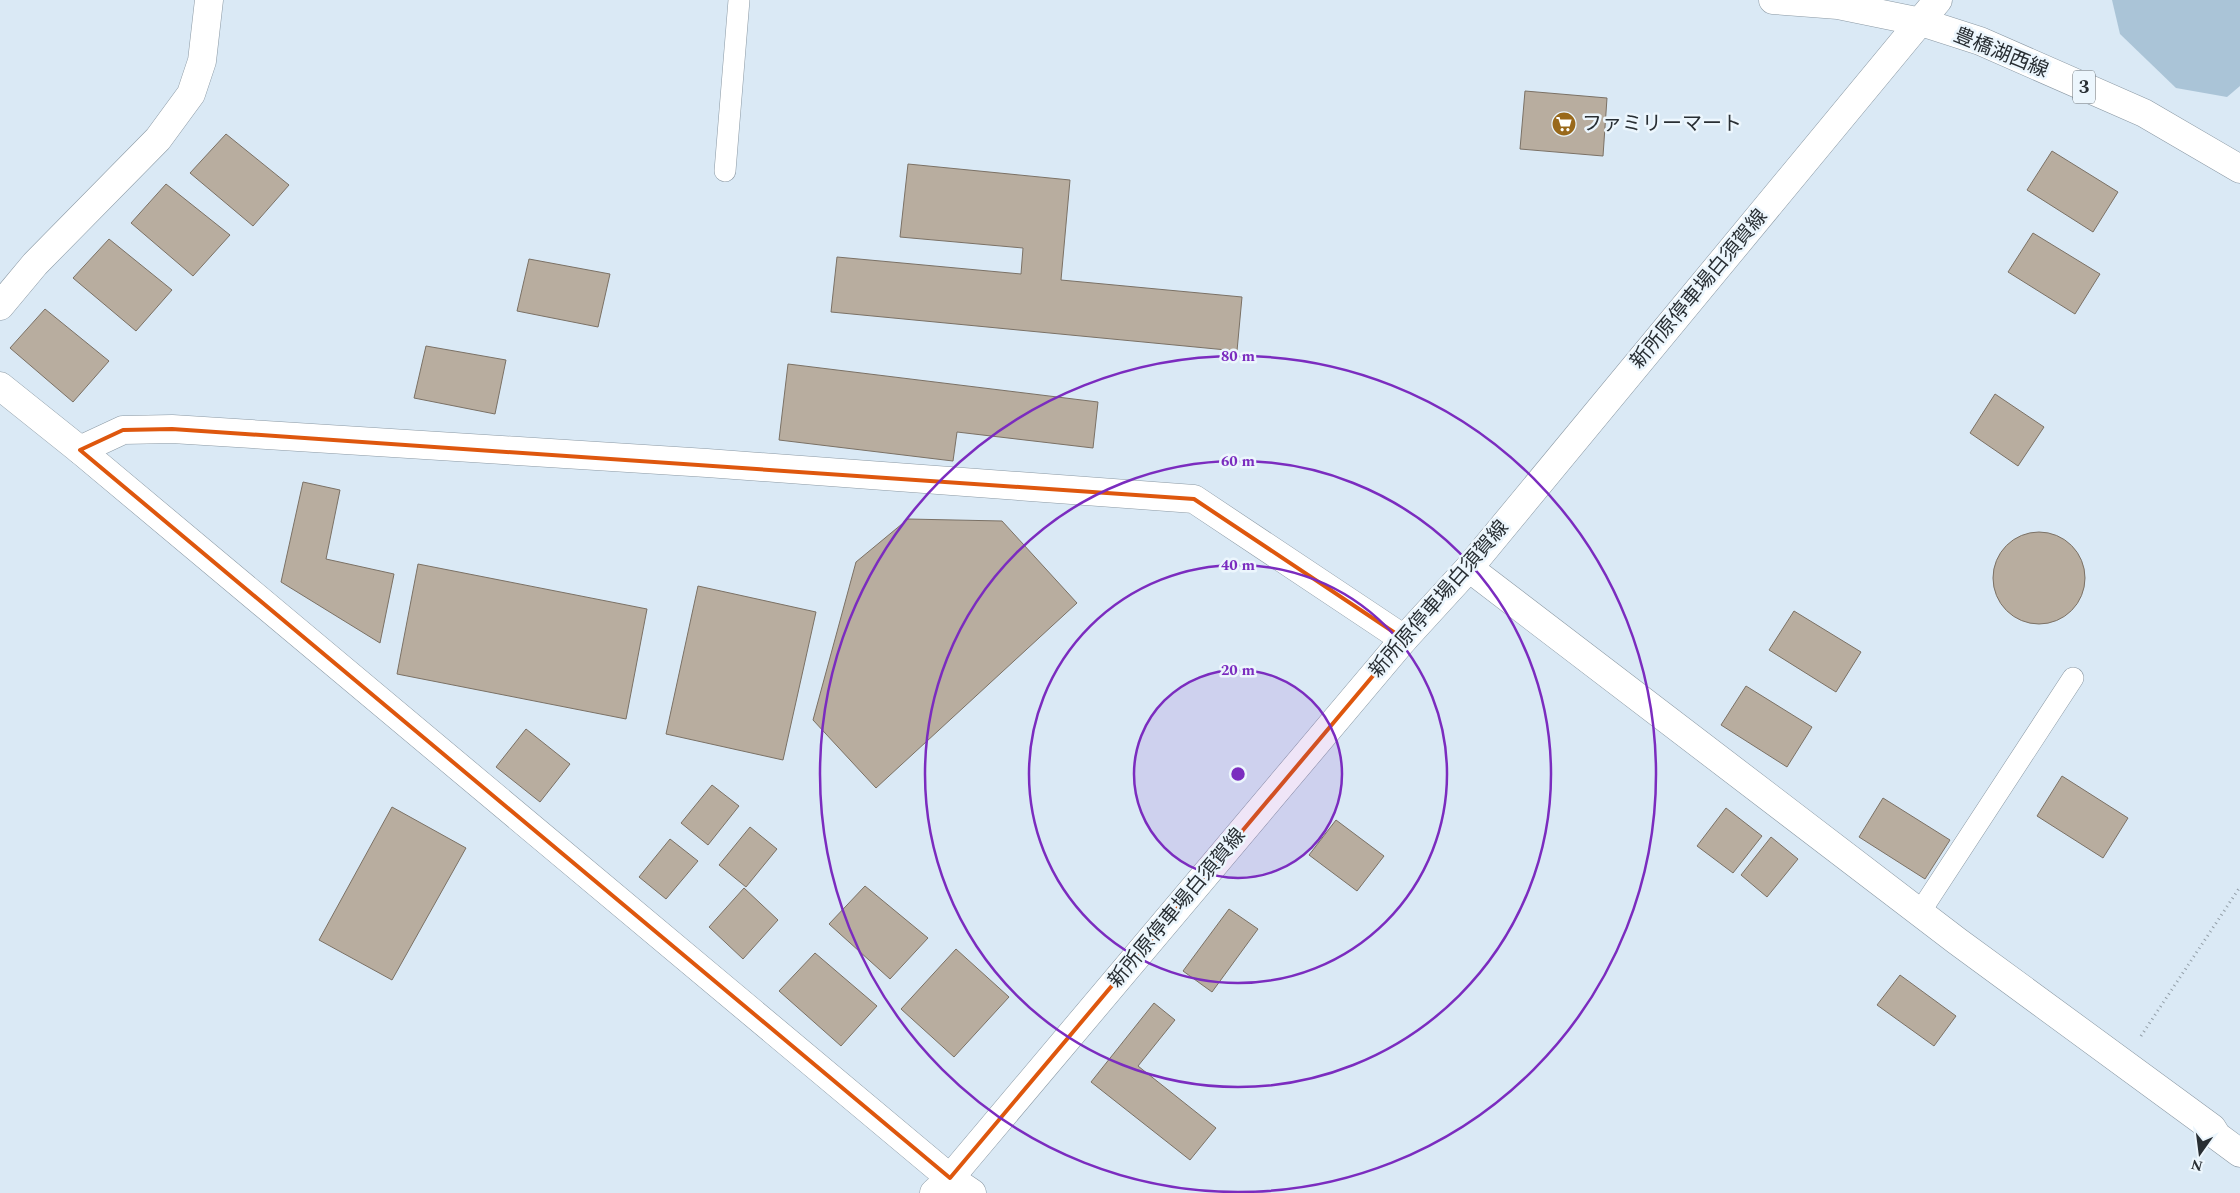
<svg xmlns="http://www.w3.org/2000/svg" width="2240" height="1193" viewBox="0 0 2240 1193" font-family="Spectral,'Noto Sans JP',serif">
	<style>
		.green { fill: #aac4d7 }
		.building { fill: #b8ad9f; stroke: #7b7165 }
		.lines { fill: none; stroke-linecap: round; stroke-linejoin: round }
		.service-casing { stroke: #8b99a4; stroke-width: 22 }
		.minor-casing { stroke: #8b99a4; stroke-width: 29 }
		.tertiary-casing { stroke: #8b99a4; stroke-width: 29 }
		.secondary-casing { stroke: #8b99a4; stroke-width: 29 }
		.primary-casing { stroke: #8b99a4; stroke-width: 29 }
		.path { stroke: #929ea7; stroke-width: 3; stroke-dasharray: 1 4; stroke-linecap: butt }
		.service { stroke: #fff; stroke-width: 21 }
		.minor { stroke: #fff; stroke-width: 28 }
		.tertiary { stroke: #fff; stroke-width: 28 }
		.secondary { stroke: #fff; stroke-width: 28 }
		.primary { stroke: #fff; stroke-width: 28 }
		.marked { fill: none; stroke: #de570e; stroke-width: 4; stroke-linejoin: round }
		.ring { fill: none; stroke: #7b2cbf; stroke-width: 2.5 }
		.labels { text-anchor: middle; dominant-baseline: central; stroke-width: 5; stroke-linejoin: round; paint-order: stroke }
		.shield { fill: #ecf6fd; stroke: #636a70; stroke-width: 1 }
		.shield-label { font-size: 19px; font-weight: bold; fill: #282e33 }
		.street-label { font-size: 20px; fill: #282e33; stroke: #ecf6fd }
		.poi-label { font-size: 20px; fill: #282e33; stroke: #ecf6fd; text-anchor: start }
		.centre { fill: #7b2cbf; stroke: #ecf6fd; stroke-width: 2.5 }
		.ring-label { font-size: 15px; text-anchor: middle; font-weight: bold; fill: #7b2cbf; stroke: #ecf6fd; stroke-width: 5; stroke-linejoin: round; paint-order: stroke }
	</style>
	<rect width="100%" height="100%" fill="#dae9f5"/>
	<path class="green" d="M2112,0H2240V86L2227,97L2176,88L2120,34Z"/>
	<path class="building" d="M1525,91L1607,98L1603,156L1520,149Z
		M226,134L289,185L253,226L190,173Z
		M2052,151L2118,192L2093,232L2027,190Z
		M908,164L1070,180L1061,280L1242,297L1237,351L831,312L837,257L1021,274L1023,248L900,237Z
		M166,184L230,235L193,276L131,223Z
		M2033,233L2100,274L2075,314L2008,272Z
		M109,239L172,290L136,331L73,278Z
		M529,259L610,274L598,327L517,311Z
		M45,309L109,361L73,402L10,348Z
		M426,346L506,360L495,414L414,398Z
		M788,364L1098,402L1093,448L957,432L953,461L779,440Z
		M1995,394L2044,427L2018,466L1970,433Z
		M303,482L340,490L326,559L394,574L380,643L281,582Z
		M908,519L1002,521L1077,603L876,788L813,720L856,562Z
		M1993 578a46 46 0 1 1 92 0a46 46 0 1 1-92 0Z
		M418,564L647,609L626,719L397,674Z
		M698,586L816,612L783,760L666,734Z
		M1794,611L1861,652L1836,692L1769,650Z
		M1746,686L1812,727L1787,767L1721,725Z
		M526,729L570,764L540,802L496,767Z
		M2062,776L2128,818L2103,858L2037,816Z
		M712,785L739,806L708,845L681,823Z
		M1883,798L1950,840L1925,879L1859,837Z
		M392,807L466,848L392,980L319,940Z
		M1726,808L1762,836L1733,873L1697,846Z
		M1336,820L1384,856L1357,891L1309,855Z
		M750,827L777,849L746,887L719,865Z
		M1771,837L1798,859L1767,897L1741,875Z
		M670,839L698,861L666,899L639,877Z
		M865,886L928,938L890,979L829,924Z
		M744,888L778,920L743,959L709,927Z
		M1229,909L1258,929L1212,992L1183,971Z
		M956,949L1009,997L954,1057L901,1009Z
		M815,953L877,1006L841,1046L779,991Z
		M1900,975L1956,1016L1934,1046L1877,1005Z
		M1154,1003L1175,1020L1138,1066L1216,1128L1190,1160L1091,1082Z"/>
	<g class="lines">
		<defs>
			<path id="service" d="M725,171L739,0
				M1920,912L2073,678"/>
			<path id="minor" d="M0,306L35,264L158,139L191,94L202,61L209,0
				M80,450L123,430L172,429L707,463L1194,499L1404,639
				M1469,568L1957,941L2212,1128L2217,1136L2240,1153"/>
			<path id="tertiary" d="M0,386L80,450L950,1178L972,1193"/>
			<path id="secondary" d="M934,1193L950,1178L1404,639L1469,568L1938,0"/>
			<path id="primary" d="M1773,0L1838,5L1921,22L1980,41L2144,113L2240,169"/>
		</defs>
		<use href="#service" class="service-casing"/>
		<use href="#minor" class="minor-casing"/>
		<use href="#tertiary" class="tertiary-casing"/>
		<use href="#secondary" class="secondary-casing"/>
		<use href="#primary" class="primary-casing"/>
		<path class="path" d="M2141,1036L2240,887"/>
		<use href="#service" class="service"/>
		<use href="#minor" class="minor"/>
		<use href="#tertiary" class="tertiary"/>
		<use href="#secondary" class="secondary"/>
		<use href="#primary" class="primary"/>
	</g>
	<path class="marked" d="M172,429L1194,499L1404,639L950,1178L80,450L123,430Z"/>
	<circle cx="1238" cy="774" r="104" fill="#7b2cbf" fill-opacity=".12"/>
	<g class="ring">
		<circle cx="1238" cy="774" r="104"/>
		<circle cx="1238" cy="774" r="209"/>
		<circle cx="1238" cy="774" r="313"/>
		<circle cx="1238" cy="774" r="418"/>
	</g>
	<defs>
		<symbol id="supermarket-disc" viewBox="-11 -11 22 22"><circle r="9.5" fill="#99691b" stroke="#ecf6fd"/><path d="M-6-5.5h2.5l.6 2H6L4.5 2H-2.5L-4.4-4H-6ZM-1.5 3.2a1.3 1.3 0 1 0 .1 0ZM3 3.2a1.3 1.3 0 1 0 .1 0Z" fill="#fff"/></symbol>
	</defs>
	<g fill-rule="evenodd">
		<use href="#supermarket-disc" x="1550" y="110" width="28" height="28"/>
	</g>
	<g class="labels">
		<rect class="shield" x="2073" y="70.5" width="22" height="33" rx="4"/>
		<g class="shield-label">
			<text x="2084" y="87">3</text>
		</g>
		<g class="street-label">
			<text transform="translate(2001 53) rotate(22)">豊橋湖西線</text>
			<text transform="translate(1699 289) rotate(-50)">新所原停車場白須賀線</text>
			<text transform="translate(1439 599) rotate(-49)">新所原停車場白須賀線</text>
			<text transform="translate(1177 908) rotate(-50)">新所原停車場白須賀線</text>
		</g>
		<g class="poi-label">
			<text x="1582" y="124">ファミリーマート</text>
		</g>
	</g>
	<circle cx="1238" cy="774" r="8" class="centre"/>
	<g class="ring-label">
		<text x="1238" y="361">80 m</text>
		<text x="1238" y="466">60 m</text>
		<text x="1238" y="570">40 m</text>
		<text x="1238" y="675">20 m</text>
	</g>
	<g transform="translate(2200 1153) rotate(194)" stroke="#ecf6fd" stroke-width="4" paint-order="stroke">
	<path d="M0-4L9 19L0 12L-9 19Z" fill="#282e33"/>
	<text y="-8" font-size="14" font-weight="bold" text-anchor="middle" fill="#282e33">N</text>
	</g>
</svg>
